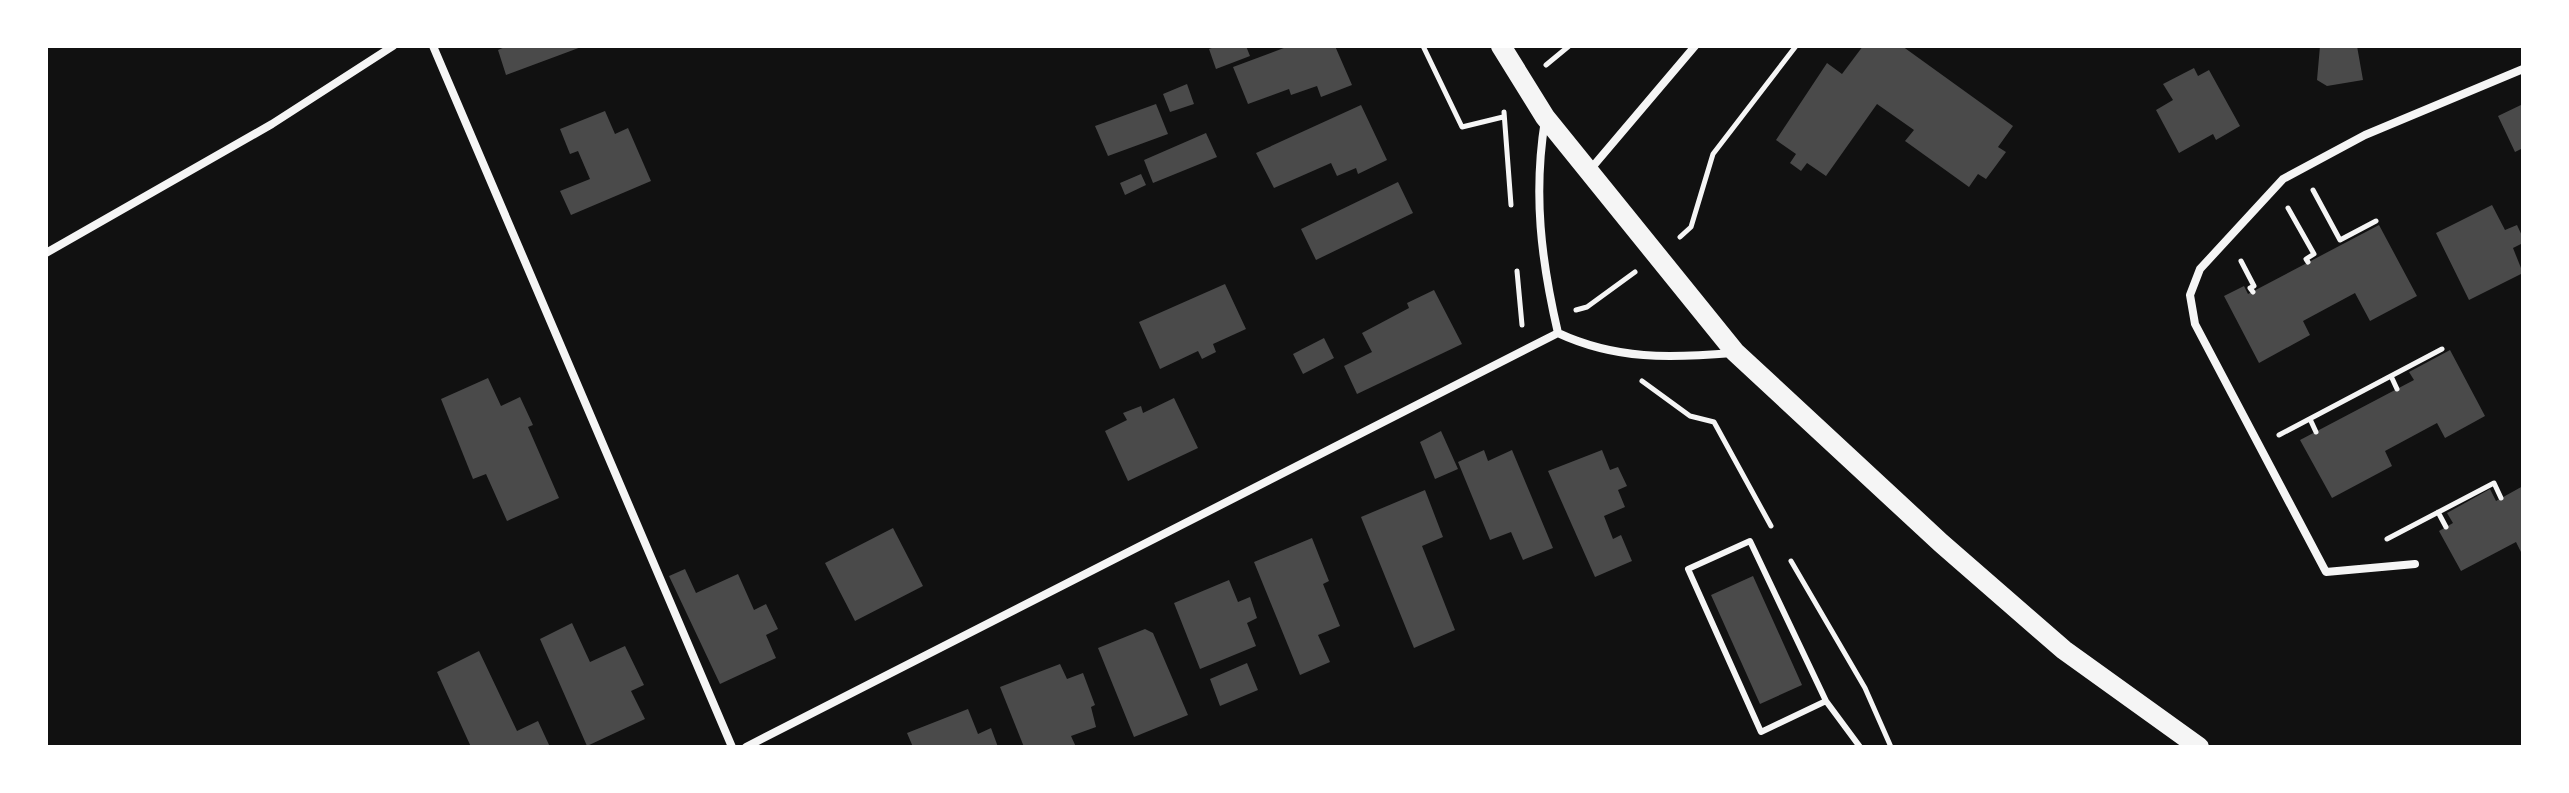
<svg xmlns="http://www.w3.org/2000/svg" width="2569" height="793" viewBox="0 0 2569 793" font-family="'Work Sans',sans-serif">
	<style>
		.building { fill: #4a4a4a }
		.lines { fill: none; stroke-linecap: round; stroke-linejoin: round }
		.path { stroke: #f5f5f5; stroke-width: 5 }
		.service { stroke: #f5f5f5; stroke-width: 6 }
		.minor { stroke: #f5f5f5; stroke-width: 8 }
		.primary { stroke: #f5f5f5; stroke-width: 20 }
	</style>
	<rect width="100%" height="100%" fill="#111"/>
	<path class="building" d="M507,46H584L506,75L498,50Z
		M1217,46H1246L1250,56L1216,69L1209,49Z
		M1289,46H1335L1352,85L1321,97L1317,86L1291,95L1289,89L1248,104L1233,67Z
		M1863,46H1902L2013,126L1998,147L2006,152L1986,179L1978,174L1969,187L1905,141L1914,130L1877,104L1826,176L1807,163L1801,171L1790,163L1796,154L1776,140L1827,63L1842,74Z
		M2320,46H2357L2363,80L2327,86L2317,80Z
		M2194,68L2198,76L2209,70L2240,126L2216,140L2213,134L2179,153L2156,110L2173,100L2163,84Z
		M1187,84L1194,104L1170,112L1163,94Z
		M1156,104L1168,134L1108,156L1095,126Z
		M2523,104V148L2515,152L2498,116Z
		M1361,105L1387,160L1358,174L1356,168L1337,176L1331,163L1274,188L1256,153Z
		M605,111L615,134L628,128L651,181L571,215L560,191L590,179L578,151L570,154L560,129Z
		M1206,133L1217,157L1153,183L1144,160Z
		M1141,174L1146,185L1125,195L1120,183Z
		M1398,182L1413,213L1316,260L1301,229Z
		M2492,205L2505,230L2517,225L2523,238V243L2513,248L2523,273L2469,300L2436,233Z
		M2379,225L2417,296L2370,321L2355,293L2303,321L2310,335L2259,363L2224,296L2244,286L2248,294Z
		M1225,284L1246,329L1213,344L1216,352L1202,359L1198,351L1160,369L1139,322Z
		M1434,290L1462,344L1357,394L1344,366L1372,352L1362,333L1409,308L1407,303Z
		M1324,338L1334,358L1303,374L1293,354Z
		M2450,350L2485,416L2445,438L2437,423L2385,451L2392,466L2332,498L2300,440L2414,380L2409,372Z
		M488,378L501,406L520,397L533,425L528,427L559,498L507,521L486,474L473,479L441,399Z
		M1174,398L1198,448L1128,481L1105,431L1127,420L1123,413L1141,406L1143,413Z
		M1441,431L1458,469L1435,479L1420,442Z
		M1484,450L1488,461L1512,450L1553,548L1523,560L1511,532L1490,540L1458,462Z
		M1602,450L1610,470L1618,467L1627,486L1618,490L1625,507L1604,516L1613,539L1621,535L1632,561L1595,577L1548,471Z
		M2523,486V556L2516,542L2461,571L2439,531L2453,523L2447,513L2490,489L2496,501Z
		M1425,490L1443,537L1422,546L1455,630L1414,648L1361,517Z
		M893,528L923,586L855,621L825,563Z
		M1312,538L1329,581L1323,584L1340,626L1318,635L1330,662L1300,675L1254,562Z
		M685,569L696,593L738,574L754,610L766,604L778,629L766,635L776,658L720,684L669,576Z
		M1753,576L1802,685L1760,704L1711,595Z
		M1229,580L1238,602L1250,597L1257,618L1247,623L1256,646L1200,669L1174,603Z
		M572,623L590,662L625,646L644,685L631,691L645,719L587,746L540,639Z
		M1145,629L1153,633L1188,715L1134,737L1098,648Z
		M479,651L517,731L538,721L550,747H471L437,672Z
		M1247,663L1258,690L1220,706L1210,679Z
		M1060,664L1067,679L1083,673L1095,705L1091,707L1096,727L1071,736L1076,747H1024L1000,687Z
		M968,709L978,734L991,728L998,747H913L907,733Z"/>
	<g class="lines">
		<path class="path" d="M1423,46L1462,127L1503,117
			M1546,65L1569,46
			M1504,112L1511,205
			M2313,190L2340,240L2376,221
			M2288,208L2314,254L2306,259L2308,262
			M1680,237L1691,227L1713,154L1796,46
			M2241,261L2254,286L2250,288L2253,292
			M1517,271L1522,325
			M1576,310L1587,307L1635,272
			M2391,376L2397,389
			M1642,381L1690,416L1714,422L1771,526
			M2310,419L2316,432
			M2279,435L2442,349
			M2438,512L2446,527
			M2387,539L2494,483L2501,498
			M1791,561L1865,688L1891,747"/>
		<path class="service" d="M1826,701L1761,732L1688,569L1750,541L1826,701L1860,747"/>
		<path class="minor" d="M433,46L732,747
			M1545,120C1533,194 1541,260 1558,333
			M1589,171L1695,46
			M46,253L272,124L393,46
			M1558,333C1616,360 1670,358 1733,353
			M2415,564L2326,572L2195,324L2190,295L2200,269L2283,179L2365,135L2523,69
			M746,747L1558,333"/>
		<path class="primary" d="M1501,46L1545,117L1735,352L1941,543L2064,650L2199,747"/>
	</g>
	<rect width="2569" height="793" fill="none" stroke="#ffffff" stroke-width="96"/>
</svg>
